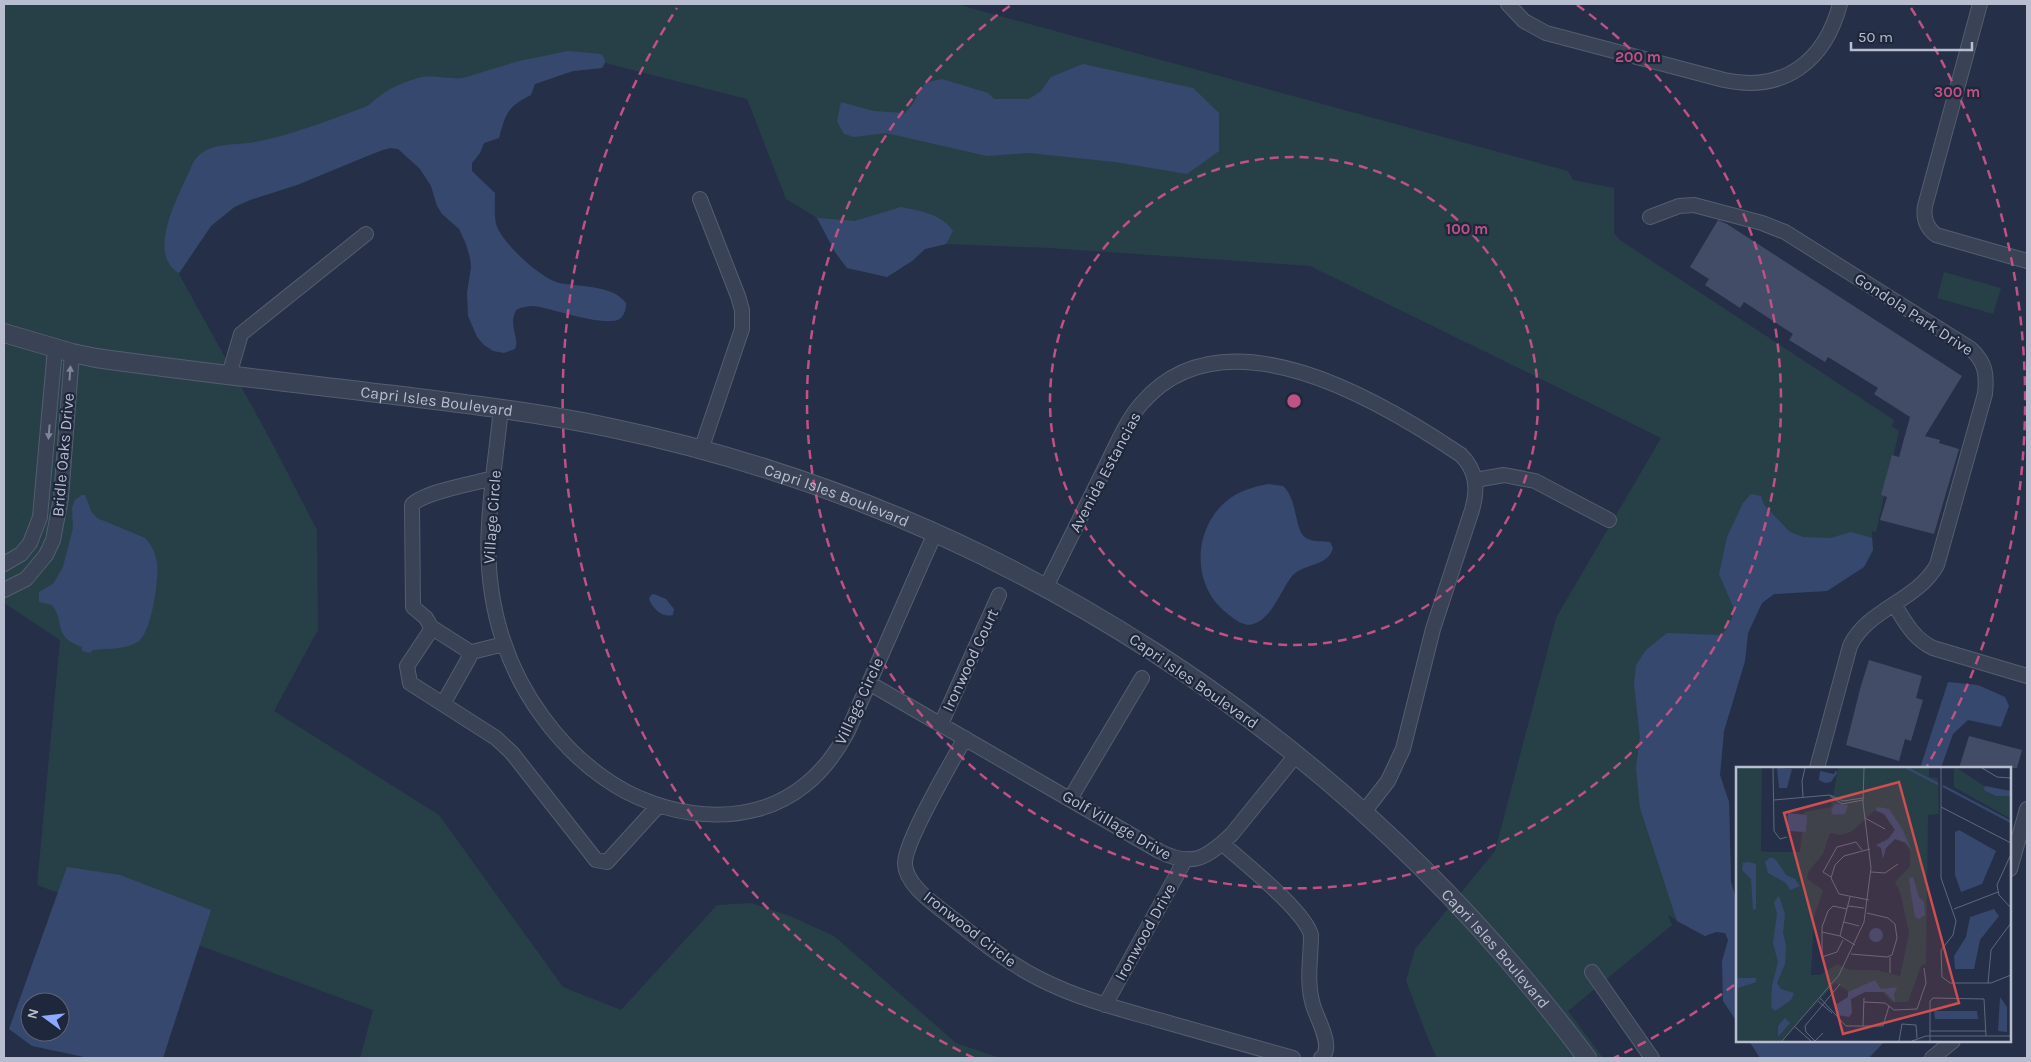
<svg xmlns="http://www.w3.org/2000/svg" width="2031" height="1062" viewBox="0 0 2031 1062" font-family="Karla,sans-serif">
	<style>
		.green { fill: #274048 }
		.water { fill: #37486f; fill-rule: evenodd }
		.building { fill: #424c67 }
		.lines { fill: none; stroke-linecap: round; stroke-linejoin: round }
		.minor-casing { stroke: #555d70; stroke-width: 16 }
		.tertiary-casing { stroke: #555d70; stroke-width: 20 }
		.minor { stroke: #3a4256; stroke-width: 14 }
		.tertiary { stroke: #3a4256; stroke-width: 18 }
		.oneway { fill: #7f8699 }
		.ring { fill: none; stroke: #be5284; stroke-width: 2.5; stroke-dasharray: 9 6 }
		.labels { text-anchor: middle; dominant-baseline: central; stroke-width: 4.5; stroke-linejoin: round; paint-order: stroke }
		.street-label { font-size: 16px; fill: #b8becf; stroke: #1e273b }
		.inset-river { fill: none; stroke: #37486f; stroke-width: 2.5 }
		.inset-road { fill: none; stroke: #60687d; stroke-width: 1 }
		.view { fill: #ce4e52; fill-opacity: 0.15; stroke: #ce4e52; stroke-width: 2.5 }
		.inset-edge { fill: none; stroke: #b8becf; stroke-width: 2.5 }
		.centre { fill: #be5284; stroke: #1e273b; stroke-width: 2.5 }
		.ring-label { font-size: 15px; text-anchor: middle; font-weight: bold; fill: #be5284; stroke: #1e273b; stroke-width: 4.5; stroke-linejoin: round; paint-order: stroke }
	</style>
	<rect width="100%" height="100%" fill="#252f47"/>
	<path class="green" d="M4,4H956L1568,171L1573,180L1614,188V233L1620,240L1894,420L1892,426L1899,431L1876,532L1872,531L1873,550L1864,567L1827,591L1774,594L1762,603L1748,633L1745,661L1724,731L1720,775L1729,802L1731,882L1737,902L1725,933L1716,932L1705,936L1668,915L1672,925L1568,1011L1603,1058H1598L1554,1001L1541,1011L1576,1058H1437L1429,1041L1406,981L1415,949L1495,851L1556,618L1661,438L1310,266L1050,248L946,244L925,249L912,261L887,277L847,268L835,252L817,218L786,199L747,99L605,63L602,68L573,71L535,84L390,148L352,161L297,185L250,200L235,207L211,226L179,274L270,439L317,530L318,630L274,711L439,815L563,987L621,1010L717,905L751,903L790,916L834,936L956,1043L1000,1058H360L373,1010L37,885L60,640L4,603Z
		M1944,272L2001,288L1993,314L1937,298Z"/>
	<path class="water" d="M568,51L601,54C606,59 606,62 602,68L573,71L535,84L531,95C507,107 506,113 499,138L484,143L480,153L472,163V171L495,193C495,203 494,214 496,224C501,242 540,278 559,283C580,287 613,285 626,303C626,308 625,314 621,318C608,329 551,308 534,306C527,306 522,307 516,310C508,326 520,338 515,349L504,353L493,351L484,345L477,337L468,316L467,293L471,267L470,258L466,244L459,229L442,214L437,206L431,186L420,169L398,149L390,148L382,150L297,185L250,200L234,207L211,226L179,273C144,253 182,190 193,163C205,141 234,146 255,142C292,135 330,120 365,107C370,105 375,99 380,96C391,87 405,82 418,78C433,74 448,80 463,78L519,61Z
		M1083,64L1193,88L1219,113V151L1187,174L1115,162L1029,153L987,156L886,133L854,137L844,134L837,121L841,102L873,111L905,113L912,105L925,83L942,79L988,93L994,99H1029L1041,91L1051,77Z
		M901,207C920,211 942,214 953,231L946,244L925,249L912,261L887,277L847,268L835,252L817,218L855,221Z
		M1269,484L1283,486C1298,499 1294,531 1306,538C1313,542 1322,541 1330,542L1333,548C1328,567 1304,563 1292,576C1280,591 1271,623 1248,625C1238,623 1230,616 1222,609C1188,577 1196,518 1235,495C1246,489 1257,486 1269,484Z
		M1751,494L1761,496L1764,505L1790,532L1803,537L1831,538L1851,532L1872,538L1873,550L1864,567L1827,591L1774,594L1762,603L1748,633L1745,661L1724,731L1720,775L1729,802L1731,882L1737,902V1022L1723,1001L1722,961L1728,940L1725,933L1716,932L1705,936L1677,921L1640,808L1636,768L1640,737L1634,684L1636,665L1646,650L1667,633L1720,635L1727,629L1735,611L1719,574L1727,537L1743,503Z
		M82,495H85L91,511L97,518L145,538C152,545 155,553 157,562C159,579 152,630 139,641C126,650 108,648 93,650L90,653L82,651V647C51,636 66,622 52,605L39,602V592L53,584L63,567L73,528L72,508L75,500Z
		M654,594L666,599L674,609L673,615C662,618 653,609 649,599L651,595Z
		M1948,682L1978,685L2005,697L2009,706L2001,727L1968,720L1953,734L1941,768H1920Z
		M67,867L120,875L211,910L163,1058H89L32,1046L9,1029ZM30,1002H60V1032H30Z
		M1749,1041H1885L1869,1058H1760Z"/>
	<path class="building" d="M1718,220L1727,224L1962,376L1925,436L1940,440L1939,443L1959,449L1934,534L1880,520L1887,497L1881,495L1892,455L1899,457L1910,417L1874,394L1878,388L1828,357L1825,362L1789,340L1793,334L1764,315L1744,302L1740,308L1705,285L1709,279L1690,267Z
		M1869,660L1922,676L1916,698L1923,700L1911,741L1905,739L1899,761L1846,745L1860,689Z
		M1969,736L2022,750L2017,768H1959Z"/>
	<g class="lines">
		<defs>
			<path id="minor" d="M1508,4L1524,21L1546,33L1724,80C1784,93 1825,61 1840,4
				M1980,4L1925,206C1923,218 1927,228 1936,235L2027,261
				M700,199L738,296L742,310V329L701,450
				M1650,217L1679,206L1694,205L1762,223L1785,232L1971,349C1986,363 1987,375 1985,394L1937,565C1917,601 1867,609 1850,646L1817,768
				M229,375L241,334L366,234
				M501,408C493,490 476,559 503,640C520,693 558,746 604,778C660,818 747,832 805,785C823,771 836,753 847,733L935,533
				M494,478C476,483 423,492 412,505L413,607L426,618L431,627L429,633L407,666L410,683L496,738L512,753L596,860L607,862L658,806
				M1475,480L1504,475L1535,481L1609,520
				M4,564L21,554L30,543L40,517L55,349
				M1046,587C1065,549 1084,510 1103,472C1115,449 1125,422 1142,403C1225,307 1381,401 1461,455C1477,471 1478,489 1472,510L1433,629L1403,749L1388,781L1364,812
				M4,590L26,579L46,555L53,540L61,498L72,353
				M1894,604C1905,622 1914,639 1933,648L2027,676
				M431,627L467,650L469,658L443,704
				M468,653L504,644
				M869,683L1159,851C1192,868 1207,858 1232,834L1296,755
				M941,724L999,595
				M965,738C952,762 904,842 905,864C906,885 933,903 948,915C978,939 1006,962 1040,979C1077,998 1116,1008 1155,1019C1201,1032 1247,1045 1293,1058
				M1070,799L1142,678
				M1223,844C1244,863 1305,911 1311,935C1311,958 1306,982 1313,1005C1317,1019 1335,1048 1321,1058
				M2010,869L2027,809
				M1592,972L1652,1058
				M1105,1005L1185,860
				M1932,1058L1953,1041"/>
			<g id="tertiary">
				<path id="s1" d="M4,333L72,353L96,358C196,372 295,383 394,395C466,404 536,412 607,427C1001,509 1347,736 1587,1058"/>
			</g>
		</defs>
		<use href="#minor" class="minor-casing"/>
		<use href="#tertiary" class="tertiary-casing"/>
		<use href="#minor" class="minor"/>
		<use href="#tertiary" class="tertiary"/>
	</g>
	<defs><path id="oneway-solid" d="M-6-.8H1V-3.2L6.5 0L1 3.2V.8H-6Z" transform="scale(1.25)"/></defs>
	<g class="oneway">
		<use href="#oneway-solid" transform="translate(70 373) rotate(-86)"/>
		<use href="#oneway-solid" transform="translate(49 432) rotate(95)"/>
	</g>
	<g class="ring">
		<circle cx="1294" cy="401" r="244"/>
		<path d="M1577 5A487 487 0 1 1 1011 5"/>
		<path d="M1734 985A731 731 0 0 1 1614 1058M974 1058A731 731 0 0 1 677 8M1911 8A731 731 0 0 1 1927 766"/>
	</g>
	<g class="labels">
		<g class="street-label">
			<text transform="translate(1914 314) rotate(33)">Gondola Park Drive</text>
			<text stroke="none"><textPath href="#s1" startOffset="439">Capri Isles Boulevard</textPath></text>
			<text transform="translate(63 455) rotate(-85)">Bridle Oaks Drive</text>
			<text transform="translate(1105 472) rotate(-62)">Avenida Estancias</text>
			<text stroke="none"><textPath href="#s1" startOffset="851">Capri Isles Boulevard</textPath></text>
			<text transform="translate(492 517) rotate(-86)">Village Circle</text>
			<text transform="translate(970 660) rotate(-65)">Ironwood Court</text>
			<text transform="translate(1194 681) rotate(35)">Capri Isles Boulevard</text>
			<text transform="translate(859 701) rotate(-65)">Village Circle</text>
			<text transform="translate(1117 825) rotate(30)">Golf Village Drive</text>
			<text transform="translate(970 929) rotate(38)">Ironwood Circle</text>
			<text transform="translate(1145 932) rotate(-61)">Ironwood Drive</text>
			<text stroke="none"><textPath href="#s1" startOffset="1660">Capri Isles Boulevard</textPath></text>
		</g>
	</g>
	<g transform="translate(1736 767)">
		<rect width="275" height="275" fill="#252f47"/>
		<path d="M0,1H26L25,84L32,85H64L68,45L95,40L102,1H193V10L202,11L203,47L192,48L190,197L185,199L172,235H156L146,224L129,225L115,232L112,224L99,216L63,257L99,213L45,274H26L25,271V274H0ZM139,43L149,48L174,83V99L159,115L164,125L173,166L164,209L141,203H114L101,197L84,208H75L78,150L87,123L71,112L72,105L87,87L94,66L104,68L115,65ZM221,1L251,21L275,24V52L218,20V2Z" fill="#274048" fill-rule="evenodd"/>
		<path d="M41,1L56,2L51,21H43ZM100,3L101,6L95,15L89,16L83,13L84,4L98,7ZM249,19L275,24V29H260L248,23ZM99,37L112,38L109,47L97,48L95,43ZM142,40L153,42L167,63L175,83L170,76L159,72L150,81L147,92L145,81L140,78L152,72L159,63L148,47L139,43ZM52,46L71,48L70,65L51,64ZM223,63L260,84L246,117L225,125L219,108V65ZM35,90L40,93L50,108L59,112L64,119L54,123L50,116L32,106L29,95ZM12,95L20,97V142L17,143L15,112L6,103L7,96ZM177,110L183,130L188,135L189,148L183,152L179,150L175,127L173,111ZM43,129L49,147L47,165L50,179L49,197L41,216L45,222L58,226L55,233L39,244L35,240L36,219L42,195L37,176L41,147L38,135ZM258,142L263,149L244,173L238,202H219L218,189L230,170L234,150ZM133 168a7 7 0 1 1 14 0a7 7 0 1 1-14 0ZM0,211H20V215L2,221ZM139,213L145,222L161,220L158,227L159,235L149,225H129L115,232L116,246L113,250L101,248L99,238L112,230V225ZM264,230L271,240V265L262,264ZM198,244H241L242,252H199ZM49,251L54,256L42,270V259Z" fill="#37486f"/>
		<path class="inset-river" d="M171,1L202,17M207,19L275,55"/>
		<path class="inset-road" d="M37,1L38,64L44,72L51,70M205,1V111L220,154L217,168L205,183L206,210L214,216H255L275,208M246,1L261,10L275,11M94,29L106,37L127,33M67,30L66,14L69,1M38,33L94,28L107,34L127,31M205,40L275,76M129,51L149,62M275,87L261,118L263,128L275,141M135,105L149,106L162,97M95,110L87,105L101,80L120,75L126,83M114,130L104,169L119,178M133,133L103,127L95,111L99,98L108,89L134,82M112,139L128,141M218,142L262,125M108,155L123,159M86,165L104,169M107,173L101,185L86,190V160L92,144L97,139L111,142M115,187L151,190L156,188L161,171L159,157L152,151L131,146M154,206V190M252,216L255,183L275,156M84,231L110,259H147L153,239M82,234L96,246M128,235L149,236L158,243L181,242L190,216L188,201M127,259L128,231M59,260L75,274M194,264H250M87,266L79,274L70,265L69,259L104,217M46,274L103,208L128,155L135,101L127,36L128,1M163,274L166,257L180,258L181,271M176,274L190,269H275M194,274V234L197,231L248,232L250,269"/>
		<path class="view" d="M163,15L223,236L107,267L48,46Z"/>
		<rect width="275" height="275" class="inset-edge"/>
	</g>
	<circle cx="1294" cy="401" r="8" class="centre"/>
	<g class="ring-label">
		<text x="1638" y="62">200 m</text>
		<text x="1957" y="97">300 m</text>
		<text x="1467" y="234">100 m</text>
	</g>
	<rect width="2031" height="1062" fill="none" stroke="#b8becf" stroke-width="10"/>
	<g transform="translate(45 1017) rotate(285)"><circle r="24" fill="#1e273b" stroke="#5c6376"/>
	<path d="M0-4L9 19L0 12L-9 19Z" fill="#8daaff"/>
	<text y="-8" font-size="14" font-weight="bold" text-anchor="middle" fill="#b8becf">N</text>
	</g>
	<path d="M1851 42v8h121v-8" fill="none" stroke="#b8becf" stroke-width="2.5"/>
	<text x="1858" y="42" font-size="15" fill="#b8becf" stroke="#1e273b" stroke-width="4" paint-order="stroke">50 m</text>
</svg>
